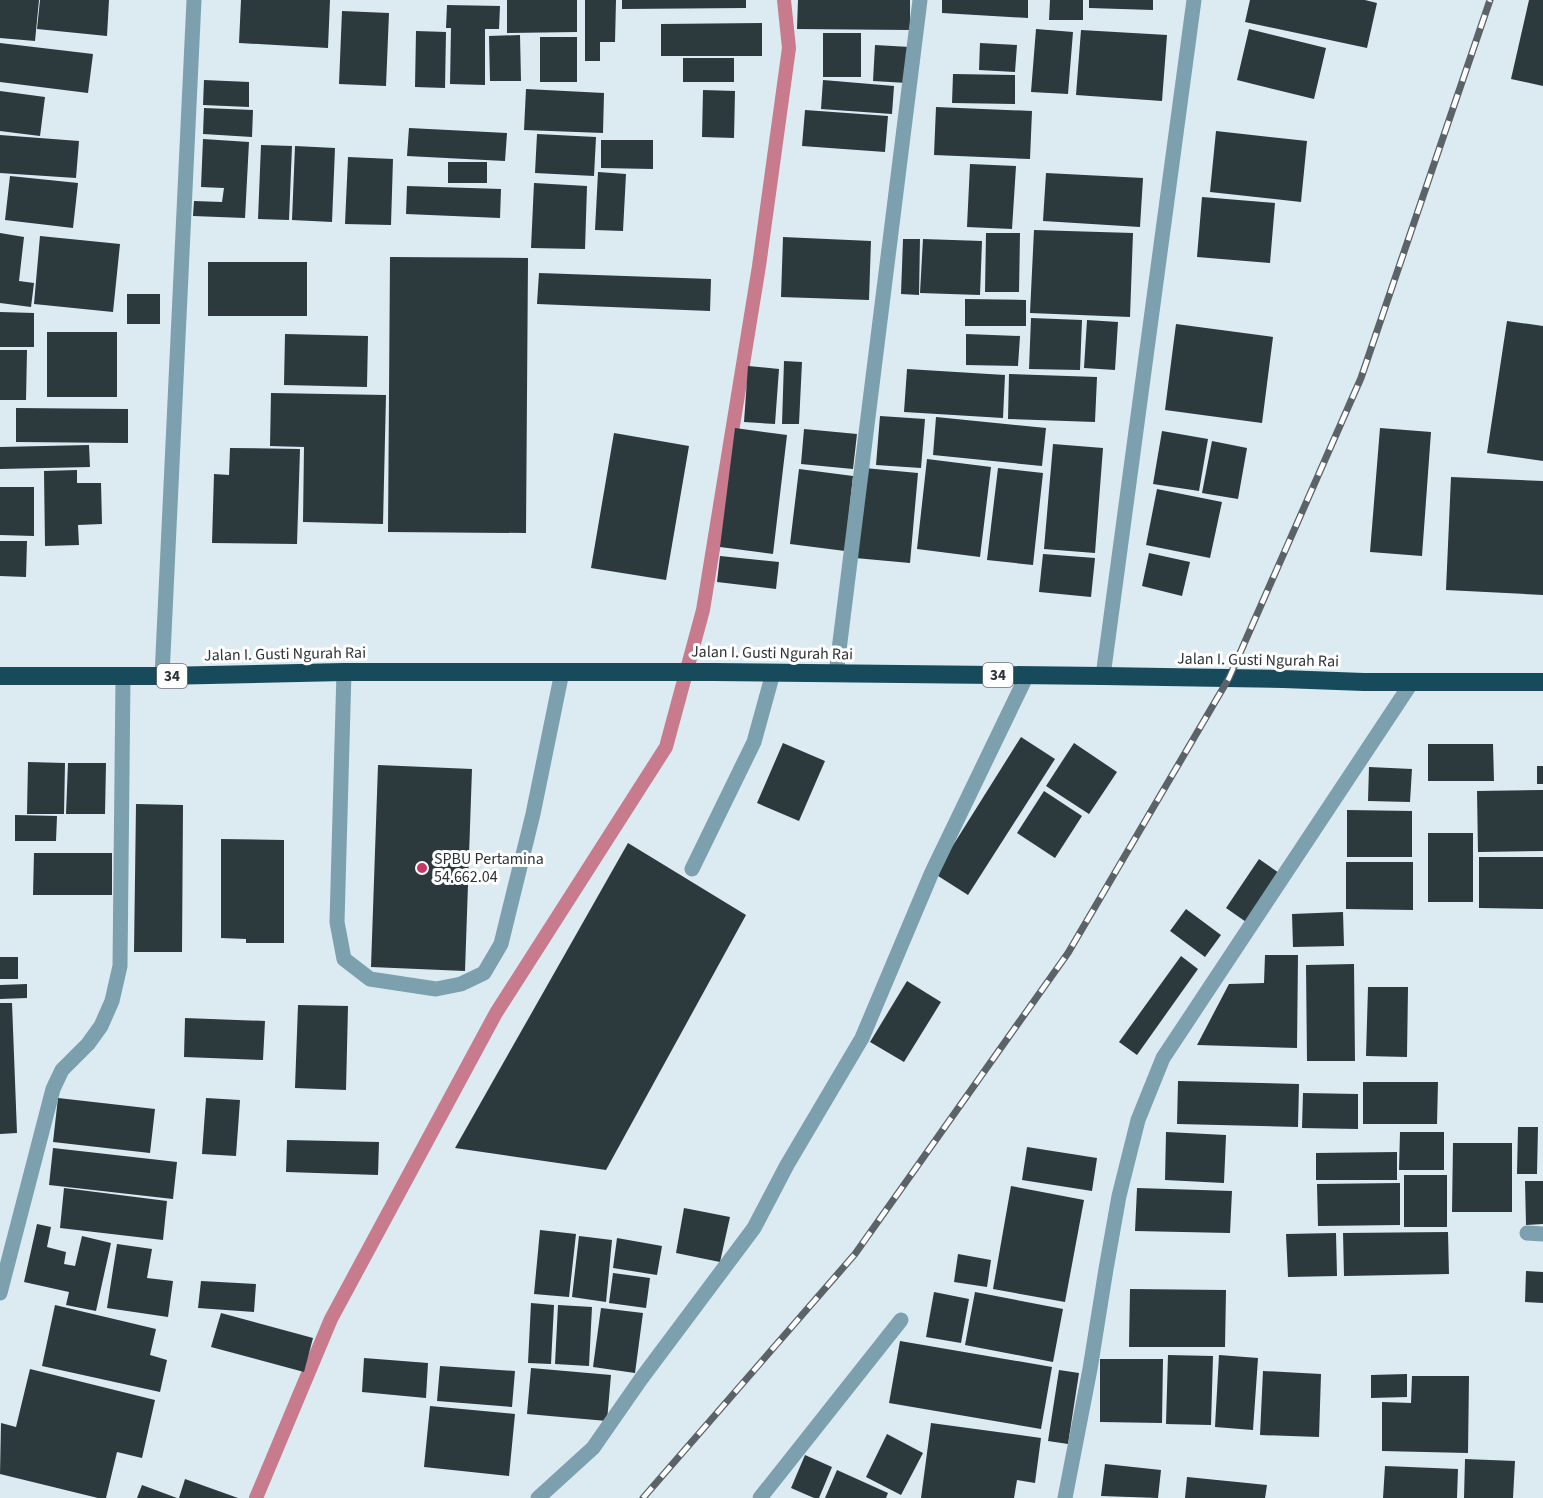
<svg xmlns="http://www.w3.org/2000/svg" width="1543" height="1498" viewBox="0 0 1543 1498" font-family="'Source Sans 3',sans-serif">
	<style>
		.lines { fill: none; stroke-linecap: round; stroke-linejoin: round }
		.stream { stroke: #c87b8c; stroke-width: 14 }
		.building { fill: #2c393d }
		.lane { stroke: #7ca0ae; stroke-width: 15 }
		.street { stroke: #7ca0ae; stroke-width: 15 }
		.highway { stroke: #174a5a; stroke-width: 18 }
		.rail-casing { stroke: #5b6368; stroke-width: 7 }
		.rail { stroke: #fff; stroke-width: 4.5; stroke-dasharray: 14; stroke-linecap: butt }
		.poi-dot { fill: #c53866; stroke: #fff; stroke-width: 2 }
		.labels { text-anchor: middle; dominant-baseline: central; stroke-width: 6; stroke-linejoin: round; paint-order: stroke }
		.shield { fill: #fff; stroke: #6b7072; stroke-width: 1.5 }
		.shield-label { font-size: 15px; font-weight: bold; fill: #2c3235 }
		.street-label { font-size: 16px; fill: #2c3235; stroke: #fff }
		.poi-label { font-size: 16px; fill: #2c3235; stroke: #fff; text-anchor: start }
	</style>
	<rect width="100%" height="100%" fill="#dcebf2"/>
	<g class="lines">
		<path class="stream" d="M256,1498L331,1319L496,1013L666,747L703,610L759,266L789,48L784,0"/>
	</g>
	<path class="building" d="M0,0H39L35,41L0,38Z
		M40,0H109L107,36L37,29Z
		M241,0H330L328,48L239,43Z
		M507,0H577V32L507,33Z
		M585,0H616L615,42H600V61H585Z
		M622,0H746V8L622,9Z
		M798,0H910V30L797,29Z
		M942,0H1028V18L942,13Z
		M1050,0H1083V20H1049Z
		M1089,0H1153V10L1089,8Z
		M1250,0H1365L1377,3L1367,48L1245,22Z
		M1529,0H1543V86L1511,79Z
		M447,5L500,6L499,29H485V85L450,84L451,28H446Z
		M342,11L389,13L386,86L339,84Z
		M762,23V56H661V24Z
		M1036,29L1073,32L1068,94L1031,92Z
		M1249,29L1326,48L1314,99L1237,80Z
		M1081,30L1167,35L1162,101L1076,95Z
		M416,31L446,32L445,88L415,87Z
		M823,33H861V77H823Z
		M520,35L521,81H490L489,36Z
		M540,37H577V82H540Z
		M0,43L93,54L88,93L0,82Z
		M980,43L1017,45L1015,72L979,70Z
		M875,45L910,47L907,83L873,81Z
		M683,58H734V82H683Z
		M953,74L1015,75V104L952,103Z
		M204,80L249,82V107L203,105Z
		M823,80L894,86L892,114L821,109Z
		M526,89L604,93L603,133L524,130Z
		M703,90L735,91L734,138L702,137Z
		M0,91L45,97L40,136L0,131Z
		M936,107L1032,111L1030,159L934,155Z
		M204,108L253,110L252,137L203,134Z
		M805,110L888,116L885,152L802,146Z
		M409,128L507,133L505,161L407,156Z
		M1216,131L1307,141L1301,202L1210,192Z
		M537,134L596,137L594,176L535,173Z
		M0,135L79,141L76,178L0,173Z
		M203,139L249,142L245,218L193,216L194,201L222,202L224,188L201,187Z
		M601,140H653V169L601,168Z
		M261,145L292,146L289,220L258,219Z
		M295,146L335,148L332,222L292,220Z
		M348,157L393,159L391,225L345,224Z
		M448,162H487V183H448Z
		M970,164L1016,166L1012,229L967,227Z
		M598,172L626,174L623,231L595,230Z
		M1046,173L1143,178L1140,227L1043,221Z
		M10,176L78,183L73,228L5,220Z
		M534,183L587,186L585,249L531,248Z
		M407,186L501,189L500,218L406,214Z
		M1202,197L1275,203L1270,263L1197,257Z
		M1034,230L1133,233L1130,317L1030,313Z
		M0,233L24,237L19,281L34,283L31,307L0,303Z
		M986,233H1020L1019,292H985Z
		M40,236L120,244L113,312L34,304Z
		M783,237L871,241L869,300L781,297Z
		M903,239H920L919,295L901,294Z
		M923,239L982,241L980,295L920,293Z
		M390,257L528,258L526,533L388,532Z
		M208,262H307V316H208Z
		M539,273L711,279L710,311L537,304Z
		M127,294H160V324H127Z
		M965,299L1026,300V326H965Z
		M0,312L34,313V347H0Z
		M1031,318L1082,320L1080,370L1029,369Z
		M1087,320L1118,322L1115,370L1084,368Z
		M1507,321L1543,326V461L1487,453Z
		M1176,324L1273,337L1262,423L1165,410Z
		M47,332H117V397H47Z
		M285,334L368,336L367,387L284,385Z
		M966,334L1020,336L1018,366L966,365Z
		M0,350H27L26,400H0Z
		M784,361L802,362L799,424H782Z
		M748,366L779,369L775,424L744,422Z
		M907,369L1005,375L1003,418L904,412Z
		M1009,374L1097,377L1095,422L1008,419Z
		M271,393L386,395L383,524L303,522L304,447L270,446Z
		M16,408L128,409V443L16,442Z
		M880,416L925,419L921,468L876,465Z
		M936,417L1046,428L1042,466L933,455Z
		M735,428L787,435L773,554L720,547Z
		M1380,428L1431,432L1422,556L1370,552Z
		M804,429L857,434L853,469L801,464Z
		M1162,431L1208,439L1199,491L1153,484Z
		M614,433L689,446L666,580L591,568Z
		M1212,441L1247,448L1238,499L1202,493Z
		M1053,444L1103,448L1095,553L1044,549Z
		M89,445L90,467L0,469V447Z
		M230,448L300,449L297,544L212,543L214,474L229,475Z
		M927,459L991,467L980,557L917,549Z
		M864,468L918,473L910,563L855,558Z
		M998,468L1043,473L1033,565L987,560Z
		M799,469L853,476L845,551L790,544Z
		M77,470V483H101L102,524L78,525L79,545L45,546L44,471Z
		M1451,477L1543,481V595L1446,590Z
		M0,487H34V536L0,535Z
		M1157,489L1222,502L1210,558L1146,545Z
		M0,541H27L26,577L0,576Z
		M1149,553L1190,562L1182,596L1142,586Z
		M1043,554L1095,558L1091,597L1039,592Z
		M720,556L779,562L776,589L717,582Z
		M1021,737L1055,759L968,895L935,874Z
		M783,743L825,761L799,821L757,803Z
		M1074,743L1117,772L1089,814L1046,786Z
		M1428,744H1493L1494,781H1428Z
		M28,762L65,763L64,814H27Z
		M68,763H106L105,814H66Z
		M378,765L472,769L465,971L371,967Z
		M1537,766H1543V784H1537Z
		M1369,767L1412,769L1410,802L1368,801Z
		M1543,790V851L1478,852L1477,791Z
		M1044,791L1082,816L1055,858L1017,833Z
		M136,804L183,805L182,952H134Z
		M1347,810L1412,811V857H1347Z
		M15,815L57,816L56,841H15Z
		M1428,833H1473V902H1428Z
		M221,839L284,840V943H246V939L221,938Z
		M628,843L746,915L606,1170L455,1148Z
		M34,853H112V895H33Z
		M1479,857H1543V909L1479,908Z
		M1259,859L1282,875L1249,924L1226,908Z
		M1346,862H1413V910L1346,909Z
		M1186,909L1221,935L1205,957L1170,931Z
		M1343,912L1344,946L1293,947L1292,914Z
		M1265,955H1298L1297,1048L1197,1045L1229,984L1264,983Z
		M1181,956L1198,969L1137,1055L1119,1042Z
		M0,957H18V979H0Z
		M1354,964L1355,1061H1307L1306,965Z
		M907,981L941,1002L904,1062L870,1042Z
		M27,984V998L0,999V985Z
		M1368,987H1408L1407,1057L1366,1056Z
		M0,1003H12L17,1133L0,1134Z
		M298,1005L348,1006L346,1090L295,1088Z
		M185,1018L265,1021L263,1060L184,1057Z
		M1178,1081L1299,1084L1298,1127L1177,1124Z
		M1363,1082H1438L1437,1124H1363Z
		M1303,1093L1358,1094V1129L1302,1128Z
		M58,1098L155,1109L150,1153L53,1142Z
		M206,1098L240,1100L236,1156L202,1154Z
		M1518,1127H1538L1537,1174H1517Z
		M1166,1132L1226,1135L1224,1183L1165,1180Z
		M1400,1132H1444V1170H1399Z
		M287,1140L379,1142L378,1175L286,1172Z
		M1453,1143H1512V1212H1452Z
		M1027,1147L1097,1158L1092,1191L1022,1180Z
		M53,1148L177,1162L173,1199L49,1185Z
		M1397,1152V1180H1316V1153Z
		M1404,1175H1447V1227H1404Z
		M1525,1181H1543V1224L1526,1225Z
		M1400,1183V1225L1318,1226L1317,1184Z
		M1011,1186L1084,1200L1065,1302L993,1289Z
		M64,1188L167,1201L163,1240L60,1228Z
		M1137,1188L1232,1191L1230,1233L1135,1231Z
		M684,1208L730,1217L720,1262L676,1253Z
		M37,1224L51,1227L47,1247L66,1252L64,1264L75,1266L82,1236L111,1243L96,1311L66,1305L69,1292L24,1282Z
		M540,1230L576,1234L569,1297L534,1294Z
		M1448,1232L1449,1274L1344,1276L1343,1233Z
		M1336,1233L1337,1276L1288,1277L1286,1234Z
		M579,1236L612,1240L606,1302L572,1297Z
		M617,1238L662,1246L657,1275L613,1268Z
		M117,1244L152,1249L147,1278L173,1281L168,1317L107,1308Z
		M958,1254L991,1260L987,1287L954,1282Z
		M1526,1271L1543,1272V1303L1525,1302Z
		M613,1273L650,1278L646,1308L609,1303Z
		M201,1281L256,1284L254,1312L198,1308Z
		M1130,1289L1226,1290L1225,1347H1129Z
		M934,1292L969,1299L961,1343L926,1337Z
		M975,1292L1063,1309L1053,1362L965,1345Z
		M531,1303L554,1305L551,1364L528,1363Z
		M55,1305L156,1329L150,1355L167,1360L160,1392L42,1366Z
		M558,1305L592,1307L589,1366L555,1364Z
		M601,1308L643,1313L635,1373L593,1367Z
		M221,1313L313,1338L304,1372L211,1347Z
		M900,1341L1052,1367L1041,1429L889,1403Z
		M1168,1355L1213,1356L1211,1425L1166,1424Z
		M1219,1355L1258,1358L1253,1430L1215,1427Z
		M364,1358L428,1363L426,1398L362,1392Z
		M1100,1359H1163L1162,1423L1100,1422Z
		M440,1366L515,1371L512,1407L437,1401Z
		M531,1368L611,1375L607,1421L527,1414Z
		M30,1369L155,1400L142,1458L117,1452L106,1498H98L0,1474L1,1423L16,1427Z
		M1059,1370L1079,1373L1068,1444L1048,1441Z
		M1263,1371L1321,1374L1319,1437L1260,1435Z
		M1407,1374V1397L1371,1398V1375Z
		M1412,1376H1469L1468,1453L1382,1451V1402L1411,1403Z
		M430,1406L515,1414L509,1476L424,1467Z
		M931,1423L1041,1438L1035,1483L1017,1480L1014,1498H921Z
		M887,1434L923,1453L901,1495L866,1477Z
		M805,1455L832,1467L819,1498H814L791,1488Z
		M1465,1459L1515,1461L1513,1498H1464Z
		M1105,1464L1161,1470L1158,1498L1101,1496Z
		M1385,1466L1458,1469L1457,1498H1383Z
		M837,1470L888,1493L886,1498H825Z
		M1187,1477L1267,1485L1265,1498H1185Z
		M185,1479L238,1498H179Z
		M142,1485L177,1498H137Z"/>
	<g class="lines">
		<path class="lane" d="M344,672L337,922L344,959L370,979L436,989L461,984L484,973L501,944L533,814L562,672
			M692,869L754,742L773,673
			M1527,1233L1543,1234
			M538,1498L593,1448L641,1379L754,1228L787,1165L862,1038L932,872L1027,675"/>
		<path class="street" d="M836,674L920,0
			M162,676L194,0
			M1103,676L1194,0
			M0,1293L53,1089L62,1070L88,1044L101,1026L112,1001L120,966L123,676
			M760,1498L901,1320
			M1065,1498L1090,1369L1106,1269L1119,1196L1138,1120L1163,1058L1412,682"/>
		<path class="highway" d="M0,676H162L344,672H713L1103,676L1283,679L1364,682H1543"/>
		<defs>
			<path id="rail" d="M643,1498L855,1254L1068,953L1229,678L1361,378L1490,0"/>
		</defs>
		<use href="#rail" class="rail-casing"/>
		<use href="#rail" class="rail"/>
	</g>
	<circle class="poi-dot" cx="422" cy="868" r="6"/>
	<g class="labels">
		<g class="shield">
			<rect x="983" y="663" width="30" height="24" rx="4.5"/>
			<rect x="157" y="664" width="30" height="24" rx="4.5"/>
		</g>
		<g class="shield-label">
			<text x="998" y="675">34</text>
			<text x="172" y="676">34</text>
		</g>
		<g class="street-label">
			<text transform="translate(772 653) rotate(1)">Jalan I. Gusti Ngurah Rai</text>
			<text transform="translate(285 654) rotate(-1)">Jalan I. Gusti Ngurah Rai</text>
			<text transform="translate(1258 660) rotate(1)">Jalan I. Gusti Ngurah Rai</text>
		</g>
		<g class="poi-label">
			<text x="434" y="859">SPBU Pertamina<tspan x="434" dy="18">54.662.04</tspan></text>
		</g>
	</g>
</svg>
